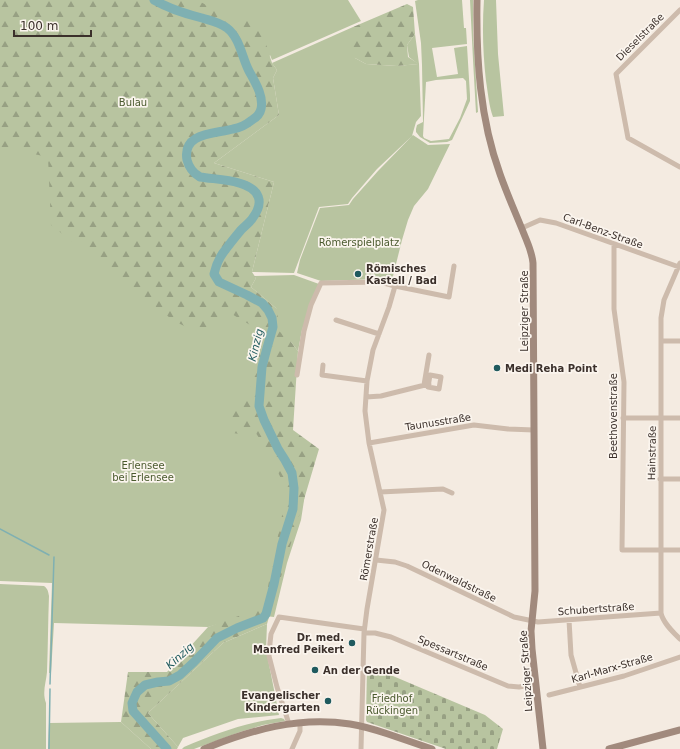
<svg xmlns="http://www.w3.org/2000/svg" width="680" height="749" viewBox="0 0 680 749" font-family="'DejaVu Sans',sans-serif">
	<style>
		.green { fill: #b8c4a0; fill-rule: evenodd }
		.forest { fill: url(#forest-firs) }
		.cemetery { fill: url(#cemetery-stones) }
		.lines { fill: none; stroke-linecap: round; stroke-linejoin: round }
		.stream { stroke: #7fb0b2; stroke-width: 1.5 }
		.river { stroke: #7fb0b2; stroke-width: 9 }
		.street { stroke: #cdbbac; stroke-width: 5 }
		.secondary { stroke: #a18a7d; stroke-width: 7 }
		.poi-dot { fill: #1f5a5e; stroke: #fbf5ee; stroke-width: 1.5 }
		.labels { text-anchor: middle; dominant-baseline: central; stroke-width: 3.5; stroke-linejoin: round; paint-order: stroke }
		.street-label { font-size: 10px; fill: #3b302b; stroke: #fbf5ee }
		.park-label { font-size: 10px; fill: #4a5a2e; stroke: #fbf5ee }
		.poi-label { font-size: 10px; font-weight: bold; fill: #3b302b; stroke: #fbf5ee; text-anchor: start }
		.water-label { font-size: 11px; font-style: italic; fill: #1f5a5e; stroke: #fbf5ee }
	</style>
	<defs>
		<pattern id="forest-firs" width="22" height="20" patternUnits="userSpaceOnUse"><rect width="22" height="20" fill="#b8c4a0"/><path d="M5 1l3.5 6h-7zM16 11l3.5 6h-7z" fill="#97a083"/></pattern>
		<pattern id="cemetery-stones" width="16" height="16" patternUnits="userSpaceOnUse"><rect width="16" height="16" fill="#b8c4a0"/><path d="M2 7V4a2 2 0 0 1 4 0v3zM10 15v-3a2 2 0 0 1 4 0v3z" fill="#97a083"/></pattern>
	</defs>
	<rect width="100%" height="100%" fill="#f4ebe1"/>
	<path class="green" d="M0,0H348L361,21L272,60L270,55L209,148L235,288L277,309L251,287L256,278L254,276L294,275L319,284L302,330L298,351L291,342L274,409L305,494L301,520L287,563L274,617L256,615L215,625L208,627L54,623L51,673H49L52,583L0,581Z
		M418,0H462L464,28H466L467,44L432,48L437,77L458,74L454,48L467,46L470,95V101L453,138L452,140L447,142L430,143L420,137L416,132V129L417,125L423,122L422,65L421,43L415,1ZM463,78L466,81L467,99L460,118L449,139L431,141L424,138L423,136L426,82L436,80Z
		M470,0H473V33L478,112L476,113L473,60Z
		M484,0H496L498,54L504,116L493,117C489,106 488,93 486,81C483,54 482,27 484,0Z
		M353,27L355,58L366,64L397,66L418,64L409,57L407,45L415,34L419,64L421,116L416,122L412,136L377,169L352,198L348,204L319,207L294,273L252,272L274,182L214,163L279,115L273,78L277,70L272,63Z
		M413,135L428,145L450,144L428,189L414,206L408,220L402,240L392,280L388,282L378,279L321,281L297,273L300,260L320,208L349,205L353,199L378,171Z
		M0,584L44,586C48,589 48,591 49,596C48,621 48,646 47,672C46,683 42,692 46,703V749H0Z
		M267,624L266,649L279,715L238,719L183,738L178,747L148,713L223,643Z
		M281,718L284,719L285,721L263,725L240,732L194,749H182L184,747C215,734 247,722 281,718Z
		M121,722L151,749H48L49,723Z"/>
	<path class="forest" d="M0,0H197L241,24L248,16L259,22L272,63L277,70L273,78L279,115L214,163L274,182L252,272L256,278L251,287L277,309L279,331L291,342L298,351L293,430L319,449L267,624L223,643L148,713L178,747L177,749H151L121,722L128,672H167L208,627L264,607L287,490L266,449L254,430L243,428L239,434L233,433L231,421L224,419L230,405L249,395L262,332L225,310L207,337L174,321L51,225L48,157L0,147Z
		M407,4L413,7L415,34L407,45L408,57L419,64L397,66L366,64L355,58L350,52L351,41L353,27Z"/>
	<path class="cemetery" d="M367,665L485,715L503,729L497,749H446L367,722L366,720Z"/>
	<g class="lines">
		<path class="stream" d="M0,529L49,555
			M50,684L54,557
			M49,749L50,689"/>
		<path class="river" d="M154,0C168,8 186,14 202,18C212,21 219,22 227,28C240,38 242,58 249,71C255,82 264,96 261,109C260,114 257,117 252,120C247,124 240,128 233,129C215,134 182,132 187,160C189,168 193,173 200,177C212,179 227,179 239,183C260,189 265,202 252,219C249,223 245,226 241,230C236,236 231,242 226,249C220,256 216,265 214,274L219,282L247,295L262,303L268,310L272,318L273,327L267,348L262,367L259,406L264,420L278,449L285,460L292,473L294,488L293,509L282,544L274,584L266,614L263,618L237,628L217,638L194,662L180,675L169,681L158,682L145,685L137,692L132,703L133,711L167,749"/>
		<path class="street" d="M680,10L616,74L628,138L680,167
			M522,228L540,220L556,223L679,267
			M614,244V309L624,382L622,550H680
			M680,263L664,300L661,318V613C663,623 673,632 680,639
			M336,320L379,334
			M661,341H680
			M323,365L322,375L367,381
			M297,375L304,331L311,305L321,283L380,282L395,286L449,297L454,266
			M430,375L441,377L439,389L428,387Z
			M424,385L429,355
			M366,397L381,396L429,384
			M623,418H680
			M369,443L474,425L508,429L534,430
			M660,479H680
			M380,492L443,489L452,493
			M376,560L395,562L407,566L514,617L538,622L661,613
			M569,620L571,655L580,687
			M364,633H375L391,637L508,686L519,687L536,684
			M549,695L624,676L680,657
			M289,724L277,687L269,656L270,643L271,634L279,617L364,629
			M292,749L300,731V723
			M361,749L364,633L367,609L384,510L369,443L365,411L367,381L373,350L389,307L395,286"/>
		<path class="secondary" d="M477,0C476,59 480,119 500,174C507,194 516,214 524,234C528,244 532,252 533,263L535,591L531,631L532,649L543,749
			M204,749C251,730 298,716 350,724C363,726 376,730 388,734C403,739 417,744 432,749
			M609,749L680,730"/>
	</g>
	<g class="poi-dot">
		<circle cx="358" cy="274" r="4"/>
		<circle cx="497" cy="368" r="4"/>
		<circle cx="352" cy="643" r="4"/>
		<circle cx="315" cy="670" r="4"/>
		<circle cx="328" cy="701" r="4"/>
	</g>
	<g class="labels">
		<g class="street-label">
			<text transform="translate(640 37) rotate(-45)">Dieselstraße</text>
			<text transform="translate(603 231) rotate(20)">Carl-Benz-Straße</text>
			<text transform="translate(524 311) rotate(-90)">Leipziger Straße</text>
			<text transform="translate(613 416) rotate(-90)">Beethovenstraße</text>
			<text transform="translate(438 422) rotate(-9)">Taunusstraße</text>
			<text transform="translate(652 453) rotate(-89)">Hainstraße</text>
			<text transform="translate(369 549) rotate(-80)">Römerstraße</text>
			<text transform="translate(459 581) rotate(26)">Odenwaldstraße</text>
			<text transform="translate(596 609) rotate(-4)">Schubertstraße</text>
			<text transform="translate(453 653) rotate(23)">Spessartstraße</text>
			<text transform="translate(612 668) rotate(-16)">Karl-Marx-Straße</text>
			<text transform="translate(526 671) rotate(-94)">Leipziger Straße</text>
		</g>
		<g class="park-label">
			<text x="133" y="102">Bulau</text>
			<text x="359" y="242">Römerspielplatz</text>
			<text x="143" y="465">Erlensee<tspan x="143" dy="12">bei Erlensee</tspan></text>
			<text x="392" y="698">Friedhof<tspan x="392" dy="12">Rückingen</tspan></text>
		</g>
		<g class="poi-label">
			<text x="366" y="268">Römisches<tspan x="366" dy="12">Kastell / Bad</tspan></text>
			<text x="505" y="368">Medi Reha Point</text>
			<text x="344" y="637" text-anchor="end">Dr. med.<tspan x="344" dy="12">Manfred Peikert</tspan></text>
			<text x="323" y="670">An der Gende</text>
			<text x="320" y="695" text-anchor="end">Evangelischer<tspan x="320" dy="12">Kindergarten</tspan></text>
		</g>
		<g class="water-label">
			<text transform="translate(256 345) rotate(-76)">Kinzig</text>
			<text transform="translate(180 656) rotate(-42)">Kinzig</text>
		</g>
	</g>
	<path d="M14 30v6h77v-6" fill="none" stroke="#3b302b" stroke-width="2"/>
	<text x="20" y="30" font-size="12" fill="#3b302b" stroke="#fbf5ee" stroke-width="3" paint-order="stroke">100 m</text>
</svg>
